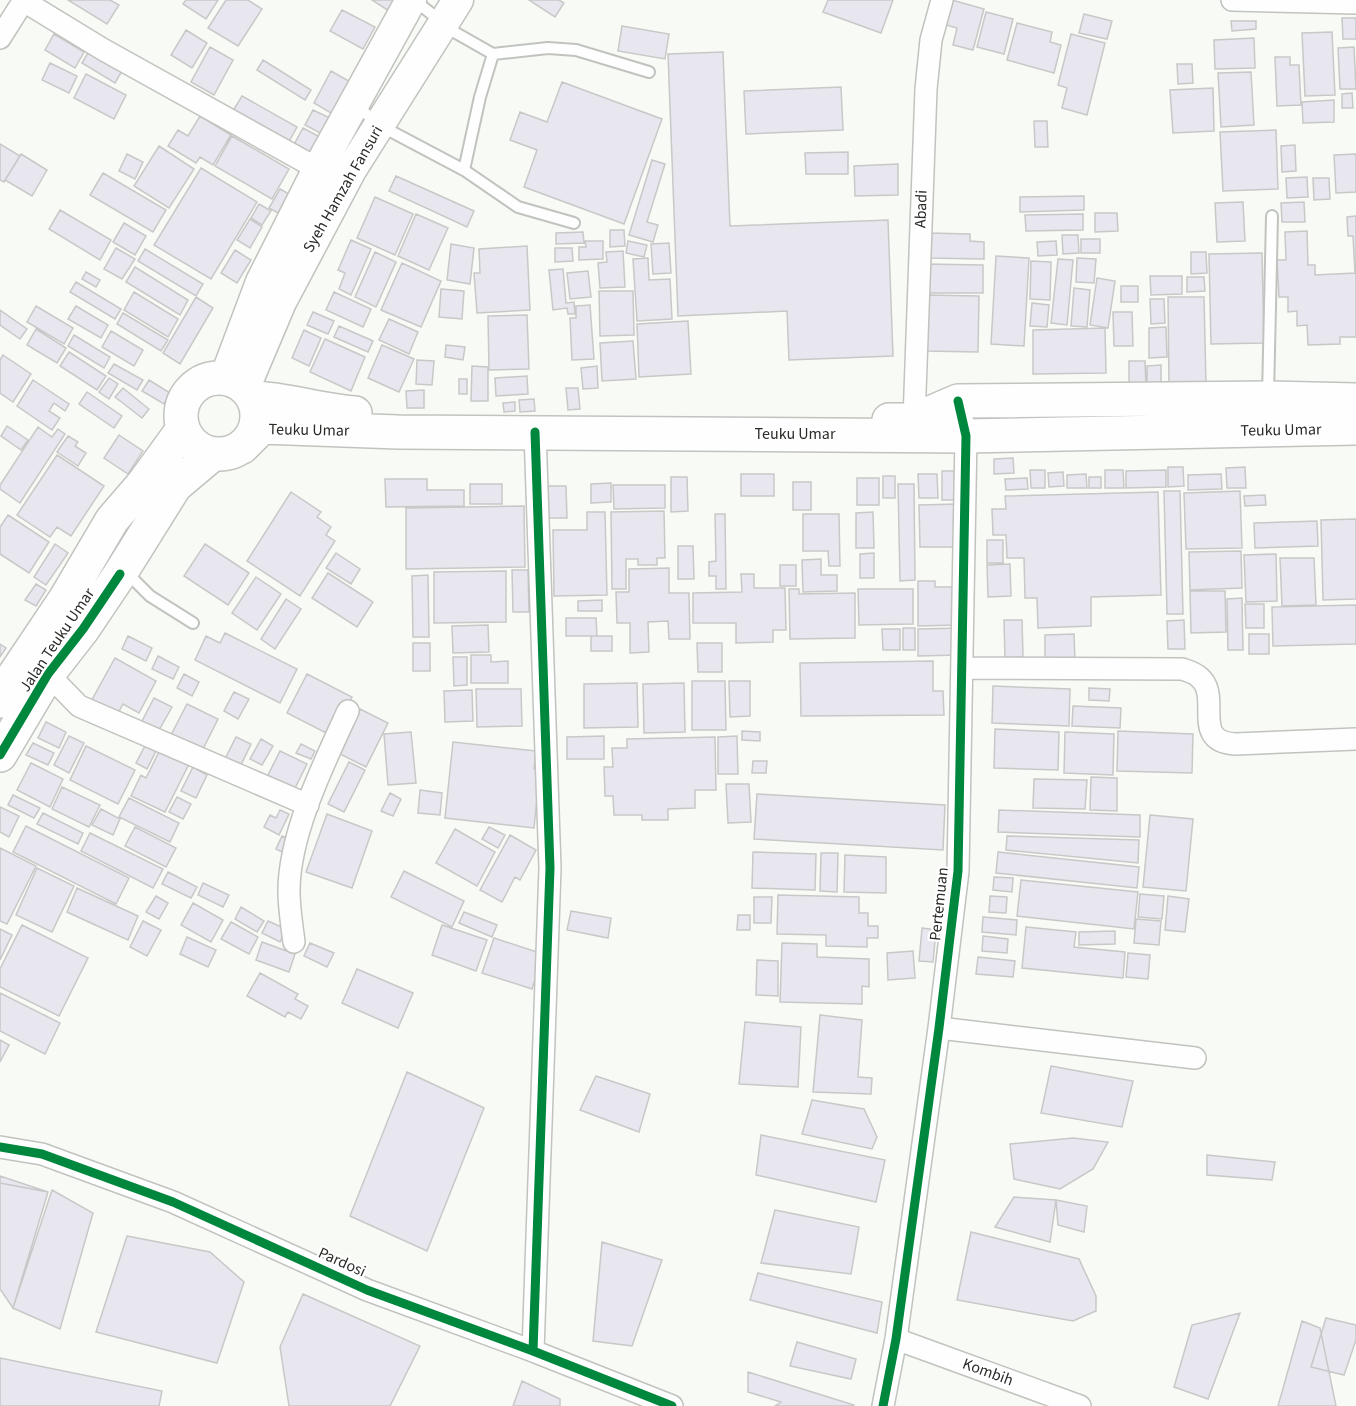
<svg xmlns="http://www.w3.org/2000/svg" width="1356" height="1406" viewBox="0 0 1356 1406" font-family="'Source Sans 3',sans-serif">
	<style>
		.building { fill: #e8e6ee; stroke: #c8c8c8; stroke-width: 1.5 }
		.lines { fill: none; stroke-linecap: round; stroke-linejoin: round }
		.lane-casing { stroke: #c1c3bf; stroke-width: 14 }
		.street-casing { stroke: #c1c3bf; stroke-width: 24 }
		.secondary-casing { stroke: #c1c3bf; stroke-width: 33 }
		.highway-casing { stroke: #c1c3bf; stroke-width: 36 }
		.lane { stroke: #fefefe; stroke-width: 10 }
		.street { stroke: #fefefe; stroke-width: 21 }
		.secondary { stroke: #fefefe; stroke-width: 30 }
		.highway { stroke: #fefefe; stroke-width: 33 }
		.cycleway-casing { stroke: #fff; stroke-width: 13 }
		.cycleway { stroke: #00873e; stroke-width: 9 }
		.labels { text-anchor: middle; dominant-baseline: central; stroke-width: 4.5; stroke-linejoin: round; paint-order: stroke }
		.street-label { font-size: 16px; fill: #2a2c28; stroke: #fff }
	</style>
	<rect width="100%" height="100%" fill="#f8fbf5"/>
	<path class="building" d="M68,0H110L119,5L107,24Z
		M186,0H218L206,19L183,4Z
		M226,0H248L262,9L238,46L208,28Z
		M372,0H400L392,13Z
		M529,0H559L564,3L555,17Z
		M828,0H893L881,33L823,12Z
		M952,0L984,9L973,50L953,45L957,28L946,25Z
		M342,10L375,27L363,49L330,31Z
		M986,12L1013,19L1004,54L977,47Z
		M1084,14L1112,21L1107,39L1079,33Z
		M1342,18H1356V39H1343Z
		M1231,21H1256V29L1232,31Z
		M1017,23L1052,32L1050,42L1061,45L1054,73L1007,60Z
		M622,26L669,34L665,59L618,51Z
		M186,30L207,43L192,68L171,55Z
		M1332,32L1335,95L1305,96L1302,33Z
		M54,34L84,52L75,68L45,50Z
		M1071,34L1105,43L1087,115L1062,108L1067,88L1058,85Z
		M1254,38L1255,68L1215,69L1214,40Z
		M210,47L233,60L214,95L191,82Z
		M1354,47L1356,89H1340L1338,48Z
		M89,51L122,71L115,83L82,63Z
		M723,52L730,226L888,220L893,356L789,360L787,311L678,316L668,54Z
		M1275,57H1290V65H1299L1301,105L1277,106Z
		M263,60L311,90L305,100L257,70Z
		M50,63L77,76L69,93L42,80Z
		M1177,64H1192L1193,83L1178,84Z
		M331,71L354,84L336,116L314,103Z
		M1251,72L1254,125L1221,127L1218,73Z
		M86,74L126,95L114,119L74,98Z
		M562,82L662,119L624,224L524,187L537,150L510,140L520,112L547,122Z
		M841,87L843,130L746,134L744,91Z
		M1213,88L1214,131L1173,133L1170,90Z
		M1352,93L1353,108H1342V94Z
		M242,96L297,127L287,145L231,114Z
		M1334,100V122L1303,123L1302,102Z
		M313,110L330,118L322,134L305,125Z
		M200,116L231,135L213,165L200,157L196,163L168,146L178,130L188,136Z
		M1034,121H1047L1048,147H1035Z
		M303,128L322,138L312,159L292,148Z
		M1276,130L1278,189L1223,191L1220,132Z
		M232,136L289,169L272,199L215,166Z
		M0,144L20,156L4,182L0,180Z
		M1295,145L1296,171L1282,172L1281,146Z
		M159,146L194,169L169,208L134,186Z
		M848,152V174H806L805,153Z
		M21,154L47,170L32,196L5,180Z
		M127,154L143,162L135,179L119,171Z
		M1356,154V192L1336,193L1334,155Z
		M652,160L665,164L647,222L658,225L653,242L629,235Z
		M898,164V195L855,196L854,166Z
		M201,168L257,202L211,279L154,245Z
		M103,173L166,210L153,232L90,195Z
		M396,176L474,211L467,227L389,191Z
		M1307,177L1308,197L1287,198L1286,178Z
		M1313,178H1329L1330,199L1314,200Z
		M280,189L289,194L278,213L269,208Z
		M1084,196V210L1020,212V197Z
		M375,197L413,214L395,255L357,238Z
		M1243,202L1245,241L1217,242L1215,203Z
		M1304,202L1305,222H1282L1281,203Z
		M259,204L271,211L262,225L251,218Z
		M60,210L111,240L100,260L49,229Z
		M1095,213H1117L1118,231L1095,232Z
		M416,214L448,228L429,270L398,256Z
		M1083,214V230L1026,231L1025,215Z
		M1356,216V337H1340V344L1308,345L1307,325L1297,326V311L1288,312V297H1279L1277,260H1286L1285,232L1307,231L1308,265H1315V275L1355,273L1353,236H1348L1347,217Z
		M250,219L262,227L250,248L237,240Z
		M124,223L146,236L135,255L113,242Z
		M610,230H624L625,246L610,247Z
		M583,232L584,243L556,244V233Z
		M929,233L970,234V241L984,242V259L929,258Z
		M1062,235H1078L1079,253L1063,254Z
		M1081,239H1100V253H1081Z
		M351,240L371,249L351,295L339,289L345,273L338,270Z
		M585,241H603V259L579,260V247H586Z
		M628,241L647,245L644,257L626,253Z
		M1056,241L1057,255L1038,256L1037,242Z
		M669,243L671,273L653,274L651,244Z
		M451,244L474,248L470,284L447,280Z
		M527,246L530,310L477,313L474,273H480L479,249Z
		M116,248L135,259L122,279L104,269Z
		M555,248H572L573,261L555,262Z
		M145,249L203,284L196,296L138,261Z
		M235,250L251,260L237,283L221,273Z
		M623,251L625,287L600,288L598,263L607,262L606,252Z
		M375,252L396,262L376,307L355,297Z
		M1191,252H1206L1207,273L1191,274Z
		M1262,253L1264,343L1211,344L1209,254Z
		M996,256L1029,258L1024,346L991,344Z
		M648,258L649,280L670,279L672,319L637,321L633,259Z
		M1077,258L1096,259L1094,283L1076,282Z
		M1058,259L1073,260L1067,325L1051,323Z
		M1031,261L1051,262L1050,300L1030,299Z
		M402,263L441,281L421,327L381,310Z
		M925,264L983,265V293H925Z
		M135,267L188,300L180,315L126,282Z
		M563,269L566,303L574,302L575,314H568L567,308L553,310L549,270Z
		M588,271L591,297L570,299L567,273Z
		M86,272L100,280L96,287L82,279Z
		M1150,276H1182V294L1151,295Z
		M1187,277H1204L1205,291L1187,292Z
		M1097,278L1115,281L1108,328L1090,325Z
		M76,282L121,309L115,319L70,292Z
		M1121,286H1138V302H1121Z
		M1074,288L1090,290L1087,327L1071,326Z
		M441,289L464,291L462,319L439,317Z
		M599,291H633L634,335L600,336Z
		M134,292L178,319L168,337L124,310Z
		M334,292L371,309L363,327L326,310Z
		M926,295L979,296L978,352L924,351Z
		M196,297L213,308L180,364L163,353Z
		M1168,297H1204L1206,385L1169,386Z
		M1150,299H1164L1165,323L1151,324Z
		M1032,303L1049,305L1047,327L1030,326Z
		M590,305L594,359L572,360L570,318H576V306Z
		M36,306L73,328L64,344L27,322Z
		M76,306L108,325L101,338L68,319Z
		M0,310L27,329L20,339L0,325Z
		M313,312L334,321L328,334L307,325Z
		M1113,312H1132L1133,346H1114Z
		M123,313L168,340L161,351L117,324Z
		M527,315L529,369L489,370L488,316Z
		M389,319L418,332L409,354L379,340Z
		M688,321L691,374L639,377L637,324Z
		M339,326L373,341L368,352L334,337Z
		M1166,327L1167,357L1149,358V328Z
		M1105,328L1106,373L1033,374V330Z
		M36,329L66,348L57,363L27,345Z
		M304,330L321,338L309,366L292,358Z
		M111,331L143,350L134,366L102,347Z
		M74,335L110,357L104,368L68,346Z
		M325,339L365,357L351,391L310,372Z
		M633,341L636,379L602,381L600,343Z
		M382,345L414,359L399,392L368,378Z
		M446,345L465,347L463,360L445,357Z
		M69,352L106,376L97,390L60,366Z
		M3,355L31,374L13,402L0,393V360Z
		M417,360L434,361L432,385L416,384Z
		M1129,361H1145L1146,388H1129Z
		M114,364L143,380L137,390L108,373Z
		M1161,365V388H1147V366Z
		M472,366L488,367V401H471Z
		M597,366L598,388L583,389L581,368Z
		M527,376L528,394L496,396L495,378Z
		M109,378L118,384L109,399L99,392Z
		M459,379H467V394H459Z
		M33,380L69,404L65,411L54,403L49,411L60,418L52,430L17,406Z
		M149,380L170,393L164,404L142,391Z
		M123,388L149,409L142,418L115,397Z
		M566,388H578L580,409L568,410Z
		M424,390V408H407L406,391Z
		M87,392L122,416L114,428L79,404Z
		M534,399L535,411L520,412L519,400Z
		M515,402V411L504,412L503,403Z
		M7,426L28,440L21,450L1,436Z
		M38,427L52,437L58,429L65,434L20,503L0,489V485Z
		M119,435L143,451L128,474L104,458Z
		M68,436L78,442L75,446L86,453L78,466L57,452Z
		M57,455L104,486L71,536L57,527L50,537L17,515Z
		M1013,458L1014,473L994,474V459Z
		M1168,467H1183L1184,486L1168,487Z
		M1245,467L1246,488H1227L1226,468Z
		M1030,470H1045V488H1031Z
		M1105,470H1123L1124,488H1105Z
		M1166,470V487L1126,488V471Z
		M942,471H954L955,500H942Z
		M1063,472L1064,486L1049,487L1048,473Z
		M741,474H774V496H741Z
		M918,474H937L938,498H919Z
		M1086,474L1087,488H1067V475Z
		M1221,474L1222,489L1188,490V475Z
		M883,476H895V498H883Z
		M671,477H687L688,511L671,512Z
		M1089,477H1101V488H1089Z
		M857,478H879V505H857Z
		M1027,478L1028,489L1006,490L1005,479Z
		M385,479H427V490H464V506L386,507Z
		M793,482H811V510H793Z
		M611,483V502L591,503V484Z
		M470,484H502V504H470Z
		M898,484H914L915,580L900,581Z
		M613,485H665V508L614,509Z
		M547,486H566L567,518H547Z
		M1164,491H1180L1183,614H1167Z
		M1240,491L1242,548L1186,549L1184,493Z
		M291,492L321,512L317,517L331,527L326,535L335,541L300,596L247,561Z
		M1158,492L1161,595L1091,597V626L1038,628L1037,598H1025L1024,558H1007L1006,535H993L992,509H1006L1005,496Z
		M1265,495L1266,505L1245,506L1244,496Z
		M957,504L958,547H920L919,505Z
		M524,506L525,567L406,569V508Z
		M664,511L665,558H657V565H638V559H626V589H612L611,512Z
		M587,512H605L607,595L554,596L553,530H587Z
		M873,512L874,548H856V513Z
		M715,514H725L726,589H716V576H709V562L716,561Z
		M803,514H839L840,566H829L828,551H803Z
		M8,515L49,542L29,573L0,554V527Z
		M1356,519V599L1323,600L1321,520Z
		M1317,521L1318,546L1255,548L1254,523Z
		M987,540H1003V563H987Z
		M55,544L68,553L46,585L34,577Z
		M205,544L249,573L228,605L184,576Z
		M678,546H693L694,579H678Z
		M1241,551L1242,588L1190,590L1189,552Z
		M336,553L360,569L351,584L326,568Z
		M874,553V578H860V554Z
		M1276,554L1277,601L1246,602L1244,555Z
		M1280,558H1314L1316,605L1282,606Z
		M821,559V575H837V591L803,592L802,560Z
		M1010,564L1011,596L988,597L987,565Z
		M780,565H796V586H780Z
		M669,568V593H689L690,639H669L668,621L648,622L649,652L630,653V623H617L616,592H629V569Z
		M512,570H528L529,612H513Z
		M506,571V622L434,623V572Z
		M328,573L373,602L357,627L312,598Z
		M741,574H754V588H785L786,630H773V642L736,643V623H693V593L742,592Z
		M428,575L429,637H413L412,576Z
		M256,577L281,594L257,630L232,613Z
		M918,581H935V587H957L958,625L918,626Z
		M36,584L46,590L36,606L25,600Z
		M789,589H799V594L855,593V638L790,639Z
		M858,589H913V624L859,625Z
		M1190,591H1225L1226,632L1191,633Z
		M1242,598L1243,650H1228L1227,599Z
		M286,599L301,609L275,649L261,639Z
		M602,600V611H578V601Z
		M1245,604H1264V628H1246Z
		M1356,605V644L1273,646L1272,607Z
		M566,618H596L597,636H566Z
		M1004,620H1022L1023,657L1005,658Z
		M1184,620L1185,649H1168L1167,621Z
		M488,625L489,652L453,653L452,626Z
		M903,628H915V650H903Z
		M960,628V655L918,656V629Z
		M882,629H900V650H883Z
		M225,633L297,669L280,703L195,660L206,636L220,643Z
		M1074,634L1075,661L1045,662V635Z
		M1249,634H1269V654H1249Z
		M128,636L152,648L146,661L122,649Z
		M591,636H612V651H591Z
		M413,643H430V671H413Z
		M697,643H722V672H698Z
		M0,644L6,648L0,657Z
		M471,655H491V662L508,661V683H471Z
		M158,656L179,667L173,679L152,669Z
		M453,657H467V685L454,686Z
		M115,658L156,681L139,713L123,704L115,719L89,705Z
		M933,661V691H943L944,715L801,716L800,663Z
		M184,674L199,682L192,696L177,688Z
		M307,674L352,697L332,736L287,713Z
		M692,681H725L726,730H692Z
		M729,681H750V716L730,717Z
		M637,683L638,727L584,728V684Z
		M684,683L685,732L644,733L643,684Z
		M993,686L1070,689L1069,726L992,723Z
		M1089,688L1110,689L1109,701L1089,700Z
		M476,689H521L522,726L477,727Z
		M472,690L473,721L445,722L444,691Z
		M234,692L249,699L238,719L224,711Z
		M154,698L172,707L158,732L141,723Z
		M187,704L218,719L202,751L171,735Z
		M1073,706L1121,708L1120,728L1072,726Z
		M360,709L388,723L366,767L338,753Z
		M46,722L66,732L59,748L38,738Z
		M995,729L1059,732L1058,770L994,768Z
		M742,731L760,732V741L742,740Z
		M1118,731L1193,734L1192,773L1117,771Z
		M411,732L416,783L388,785L384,734Z
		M1065,732L1114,734L1113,775L1064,773Z
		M69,736L84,743L69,773L54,765Z
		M604,736V759H567V737Z
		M737,736L738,774H718V737Z
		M236,737L251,744L238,771L223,763Z
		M715,737L716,790H695V808L668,809V820H642V815H614L613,796H605L604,767H613L612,748H627V739Z
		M261,739L273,746L262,765L250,759Z
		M147,742L158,747L147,769L136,763Z
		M453,742L536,751L534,769H540L534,828L445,818Z
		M33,743L54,753L48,765L26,755Z
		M301,744L315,751L311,759L296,753Z
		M86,746L135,770L118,804L70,780Z
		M160,750L189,764L165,812L131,796L141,775L146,778Z
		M280,751L307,764L293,792L266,779Z
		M753,761H767L766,773H752Z
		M349,762L365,770L344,812L328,804Z
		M31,763L63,779L50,807L17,790Z
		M193,767L207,775L196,798L181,791Z
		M1091,777L1117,778V811L1090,810Z
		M1034,779L1087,780L1085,809L1033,808Z
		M726,784H749L751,822L728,823Z
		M62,787L100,805L89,827L52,809Z
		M420,790L442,793L440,815L418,813Z
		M390,793L401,799L393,816L381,811Z
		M757,794L945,805L943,850L754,839Z
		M13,795L40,808L34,818L8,805Z
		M177,797L191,804L183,819L169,812Z
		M129,798L179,823L170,842L119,817Z
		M0,807L19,816L9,837L0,832Z
		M101,809L120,819L113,835L92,825Z
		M280,810L289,814L279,835L264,827L270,815L276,818Z
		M999,810L1140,815V837L998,832Z
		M43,813L83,833L78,844L37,824Z
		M327,814L372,831L352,888L306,872Z
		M1150,815L1193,819L1186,891L1143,887Z
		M26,826L129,878L116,904L13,852Z
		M135,827L176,848L166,867L125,846Z
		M489,827L505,835L498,848L482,839Z
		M455,829L495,852L477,886L436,863Z
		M90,833L163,869L153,888L81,851Z
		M510,835L536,850L520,880L515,877L502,902L480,890Z
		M282,836L290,840L284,853L276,849Z
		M1007,836L1139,840L1138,863L1006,850Z
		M0,848L36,866L7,924L0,921Z
		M753,852L816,854L815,890L752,888Z
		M998,852L1139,867L1137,888L996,873Z
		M821,853H838L837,892L820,891Z
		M845,855L886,857V893L844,892Z
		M37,868L74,886L52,932L16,915Z
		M404,871L464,901L452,927L391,897Z
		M168,872L197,887L191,898L162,884Z
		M994,877L1013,878L1012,892L993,890Z
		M1021,880L1138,892L1134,929L1017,916Z
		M203,883L229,895L223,907L198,895Z
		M77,888L138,916L128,940L67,912Z
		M1140,894L1164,896L1162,919L1138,917Z
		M778,895L859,897V913H868V926H878V938H867V947L826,946V935L777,934Z
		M156,896L168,903L159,919L146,912Z
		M990,896L1007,897L1006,913L989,912Z
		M1168,896L1189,899L1185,932L1165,930Z
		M754,897H772L771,923H754Z
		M193,903L223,920L211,942L181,925Z
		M241,907L264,921L257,932L235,919Z
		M571,911L611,918L608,938L567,930Z
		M464,912L497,925L492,937L459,923Z
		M738,915H750V930H737Z
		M983,917L1017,920L1016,935L982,932Z
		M1136,919L1161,921L1159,945L1134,943Z
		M143,921L161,930L147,956L130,947Z
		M268,921L286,929L280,942L262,933Z
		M231,922L258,937L249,954L221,939Z
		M22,925L88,958L59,1016L0,987V969Z
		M442,925L487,940L476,971L432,955Z
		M1026,927L1076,932L1074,947L1125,952L1123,978L1022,968Z
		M922,928L936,930L933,962L919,961Z
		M0,929L12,935L0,960Z
		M1115,931V944L1079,945V932Z
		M983,936L1008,939L1007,953L982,951Z
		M187,937L216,950L208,967L180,954Z
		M494,938L543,954L532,989L482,973Z
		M262,942L295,954L289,972L256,960Z
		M310,943L334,953L327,967L304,956Z
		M782,943L817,944V957L869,959V987L862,986V1004L780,1002Z
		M913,951L915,978L888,980L887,953Z
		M1128,953L1150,955L1148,979L1126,977Z
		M978,957L1015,961L1013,977L976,974Z
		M757,960L778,961V996L756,995Z
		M357,969L413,993L398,1028L342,1003Z
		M260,973L298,994L295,999L308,1006L301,1019L288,1012L285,1017L247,996Z
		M0,993L60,1023L45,1054L0,1031Z
		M820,1015L862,1020L858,1077L872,1078L871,1094L813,1092Z
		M745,1022L801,1027L798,1087L739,1084Z
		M0,1040L9,1045L0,1062Z
		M1051,1066L1133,1081L1122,1127L1041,1113Z
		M407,1072L484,1108L427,1251L350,1216Z
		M596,1076L650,1094L639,1132L580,1110Z
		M812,1100L864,1109L877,1137L872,1149L802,1134Z
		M761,1135L885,1160L876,1202L756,1175Z
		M1073,1138L1108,1142L1093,1169L1060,1189L1014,1179L1010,1144Z
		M1207,1155L1275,1162L1272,1180L1207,1175Z
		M0,1176L48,1192L0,1183Z
		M0,1183L48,1192L13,1308L0,1289Z
		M52,1190L93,1213L60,1329L13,1308Z
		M1014,1197L1056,1200L1050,1242L995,1227Z
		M1056,1200L1087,1206L1084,1232L1058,1225Z
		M775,1210L859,1227L851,1274L761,1263Z
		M971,1232L1079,1259L1096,1296V1311L1073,1321L957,1300Z
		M127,1236L210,1252L244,1282L217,1363L96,1332Z
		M602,1242L662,1260L632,1346L593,1341Z
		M758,1273L882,1302L877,1333L750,1300Z
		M303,1294L420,1346L390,1406H289L280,1347Z
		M1240,1313L1208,1399L1174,1387L1192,1325Z
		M1326,1318L1356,1325V1340L1344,1375L1311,1367Z
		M1302,1321L1320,1328L1336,1406H1278Z
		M797,1342L856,1359L851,1379L790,1366Z
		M0,1358L162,1391L159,1406H0Z
		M748,1372L854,1405V1406H775L781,1402L748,1392Z
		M522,1381L560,1399V1406H513Z"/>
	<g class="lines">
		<defs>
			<path id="lane" d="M414,0L456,33L493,54L548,48L576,50L649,72
				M356,105L379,125L464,170L480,97L493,54
				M464,170L518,207L574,223
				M1268,396L1272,216
				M126,572L150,596L193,623"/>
			<path id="street" d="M22,0L104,50L318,169
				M1232,0L1356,3
				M0,38L24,0
				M914,420L926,89L931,40L942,0
				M963,668L1182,669C1188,671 1195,673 1199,677C1223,696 1189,742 1236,744L1356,739
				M48,674L79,706L308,805
				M294,942C292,926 289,908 289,891C289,834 324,763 348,711
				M939,1028L1195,1058
				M0,1147L42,1154L173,1202L367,1290L533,1351L672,1406
				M896,1339L1080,1406
				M533,1351L550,868L535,432
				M883,1406L896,1339L939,1028L958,871L966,436L958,401"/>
			<path id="secondary" d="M225,378L261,282L318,169L411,0
				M245,387L281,302L351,170L458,0"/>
			<path id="highway" d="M181 416a38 38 0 1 1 76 0a38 38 0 1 1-76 0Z
				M253,398C288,399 321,411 355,413
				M889,420H914L958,401L1268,398L1356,400
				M242,447L262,427L398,432L966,436L1356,428
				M0,701L13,677L66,598L112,520L143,484L183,429
				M0,755L48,674L83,629L120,574L175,486L213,454"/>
		</defs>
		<use href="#lane" class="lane-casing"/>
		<use href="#street" class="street-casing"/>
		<use href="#secondary" class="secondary-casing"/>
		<use href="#highway" class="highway-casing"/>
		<use href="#lane" class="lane"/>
		<use href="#street" class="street"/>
		<use href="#secondary" class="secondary"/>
		<use href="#highway" class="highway"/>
		<defs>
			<path id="cycleway" d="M0,755L48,674L83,629L120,574
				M0,1147L42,1154L173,1202L367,1290L533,1351L672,1406
				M533,1351L550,868L535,432
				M883,1406L896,1339L939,1028L958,871L966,436L958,401"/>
		</defs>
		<use href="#cycleway" class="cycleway-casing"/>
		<use href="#cycleway" class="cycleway"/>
	</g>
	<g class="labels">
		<g class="street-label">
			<text transform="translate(343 189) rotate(-60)">Syeh Hamzah Fansuri</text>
			<text transform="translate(921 209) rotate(-88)">Abadi</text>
			<text transform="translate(309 430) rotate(1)">Teuku Umar</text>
			<text transform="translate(1281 430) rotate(-1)">Teuku Umar</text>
			<text x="795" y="434">Teuku Umar</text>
			<text transform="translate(57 640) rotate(-56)">Jalan Teuku Umar</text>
			<text transform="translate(939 904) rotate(-84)">Pertemuan</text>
			<text transform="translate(342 1262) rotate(24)">Pardosi</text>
			<text transform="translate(988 1372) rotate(20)">Kombih</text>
		</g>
	</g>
</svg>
